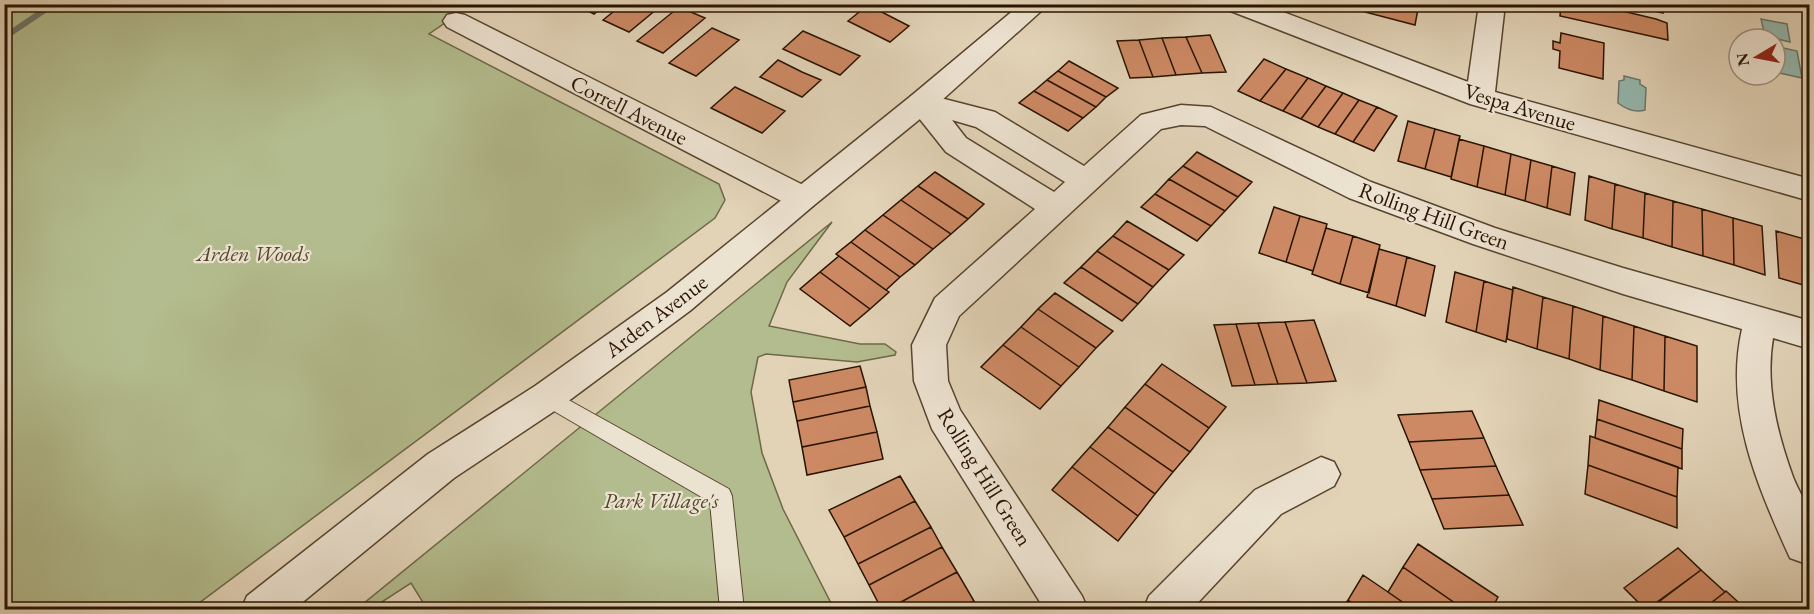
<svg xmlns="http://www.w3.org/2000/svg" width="1814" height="614" viewBox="0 0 1814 614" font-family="'EB Garamond',serif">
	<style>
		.green { fill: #b3bc8e; stroke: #6e6848; stroke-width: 1.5 }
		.water { fill: #95b8af; stroke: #6a7669; stroke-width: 1.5 }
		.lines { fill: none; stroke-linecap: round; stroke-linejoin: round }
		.stream { fill: #6a7669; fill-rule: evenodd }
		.building { fill: #cc8964; stroke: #291401; stroke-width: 1.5 }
		.service-casing { stroke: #57442e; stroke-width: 2 }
		.minor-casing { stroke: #57442e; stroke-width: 3 }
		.tertiary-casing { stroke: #57442e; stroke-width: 3 }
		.service { fill: #ece2d0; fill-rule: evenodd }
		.minor { fill: #ece2d0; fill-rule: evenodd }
		.tertiary { fill: #ece2d0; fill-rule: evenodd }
		.labels { text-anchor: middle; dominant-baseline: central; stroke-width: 4.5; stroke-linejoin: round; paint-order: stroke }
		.street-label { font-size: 22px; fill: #291401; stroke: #ece2d0 }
		.park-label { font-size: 22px; font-style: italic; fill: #52462b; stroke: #ece2d0 }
	</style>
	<rect width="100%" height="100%" fill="#e2d3b7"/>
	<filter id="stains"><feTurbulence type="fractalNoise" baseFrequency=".00333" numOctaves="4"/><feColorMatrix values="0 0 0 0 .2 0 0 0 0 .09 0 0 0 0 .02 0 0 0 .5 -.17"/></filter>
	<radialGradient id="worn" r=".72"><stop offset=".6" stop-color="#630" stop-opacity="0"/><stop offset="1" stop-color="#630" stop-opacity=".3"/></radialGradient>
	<path class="green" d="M4,5H471L429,34L719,184L725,200L715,218L191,609H5Z
		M832,222L787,282L769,326L860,344H885L896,352L895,355L857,362L766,354L758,357L751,392L762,453L783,509L834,609H427L411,583L371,609L358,608Z"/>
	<path class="water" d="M1761,19L1787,24L1790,42L1765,36Z
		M1775,46L1797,51L1802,78L1775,72Z
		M1624,76L1640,80V84L1646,88L1645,110C1636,113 1626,109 1618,103L1619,81L1624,80Z"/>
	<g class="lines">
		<path class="stream" d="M48,4H59L4,41V34Z"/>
	</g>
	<path class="building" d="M575,4H606L594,14Z
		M623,4H663L629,32L603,20Z
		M1367,4H1409L1408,7L1418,9L1415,25L1365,12Z
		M1561,4H1593L1656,19L1667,23L1668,40L1560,16Z
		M1624,4H1663V13Z
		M679,7L705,18L663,53L637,41Z
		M863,9H876L909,26L890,42L848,21Z
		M712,28L739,40L696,76L669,63Z
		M803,31L860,56L840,75L783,49Z
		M1561,33L1604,43L1603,79L1559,68L1560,51L1553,49V41L1560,43Z
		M1210,35L1226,72L1202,73L1186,37Z
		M1186,37L1202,73L1176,75L1162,38Z
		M1162,38L1176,75L1153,77L1139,40Z
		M1139,40L1153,77L1130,78L1117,41Z
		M1264,59L1286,69L1260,101L1238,91Z
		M778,60L802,72L821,80L802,97L760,77Z
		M1069,61L1118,88L1106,97L1058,71Z
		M1286,69L1308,78L1283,111L1260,101Z
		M1058,71L1106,97L1096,107L1047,80Z
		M1308,78L1326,86L1301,119L1283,111Z
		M1047,80L1096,107L1083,118L1034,91Z
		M1326,86L1343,93L1318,127L1301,119Z
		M735,87L785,111L762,133L711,108Z
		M1034,91L1083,118L1068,131L1019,103Z
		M1343,93L1359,100L1335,134L1318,127Z
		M1359,100L1377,107L1353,142L1335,134Z
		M1377,107L1397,116L1374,151L1353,142Z
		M1408,121L1435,129L1425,169L1398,161Z
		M1435,129L1460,136L1451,177L1425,169Z
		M1459,139L1484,146L1477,187L1451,179Z
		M1484,146L1511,154L1505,195L1477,187Z
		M1197,152L1252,182L1238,197L1183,166Z
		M1511,154L1531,160L1525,201L1505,195Z
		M1531,160L1552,166L1547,208L1525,201Z
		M1183,166L1238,197L1225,211L1169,179Z
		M1552,166L1575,173L1570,215L1547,208Z
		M935,172L984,204L968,219L918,186Z
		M1589,176L1615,184L1612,229L1585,220Z
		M1169,179L1225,211L1211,226L1155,194Z
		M1615,184L1645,193L1643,238L1612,229Z
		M918,186L968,219L951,234L901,200Z
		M1645,193L1673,201L1672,247L1643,238Z
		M1155,194L1211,226L1197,241L1141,207Z
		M901,200L951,234L933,249L883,215Z
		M1673,201L1702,209L1703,256L1672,247Z
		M1274,207L1300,216L1286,262L1259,253Z
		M1702,209L1733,218L1734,265L1703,256Z
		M883,215L933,249L915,265L865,230Z
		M1300,216L1327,224L1313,271L1286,262Z
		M1733,218L1762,226L1765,275L1734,265Z
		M1127,221L1184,255L1169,270L1113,236Z
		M1326,228L1353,236L1340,284L1312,274Z
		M865,230L915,265L900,277L851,242Z
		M1776,231L1808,240L1810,287L1779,278Z
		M1113,236L1169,270L1153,287L1097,251Z
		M1353,236L1380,245L1369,293L1340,284Z
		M851,242L900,277L886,290L836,254Z
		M1379,249L1407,257L1396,306L1367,297Z
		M1097,251L1153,287L1138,304L1081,267Z
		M839,256L886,290L889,292L870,309L820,272Z
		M1407,257L1435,266L1425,316L1396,306Z
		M1081,267L1138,304L1122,321L1064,283Z
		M820,272L870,309L850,326L800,289Z
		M1455,272L1484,281L1476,332L1446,322Z
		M1484,281L1513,290L1506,342L1476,332Z
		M1513,287L1543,297L1537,349L1507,339Z
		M1055,293L1113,331L1096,348L1038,309Z
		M1543,297L1573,306L1569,359L1537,349Z
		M1573,306L1603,316L1600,370L1569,359Z
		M1038,309L1096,348L1079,367L1021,327Z
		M1603,316L1634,326L1632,380L1600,370Z
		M1314,320L1336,381L1307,383L1285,322Z
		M1285,322L1307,383L1278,384L1258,323Z
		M1258,323L1278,384L1255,385L1236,324Z
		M1236,324L1255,385L1232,386L1214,325Z
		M1634,326L1665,336L1664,391L1632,380Z
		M1021,327L1079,367L1061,386L1003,345Z
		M1665,336L1697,346V402L1664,391Z
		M1003,345L1061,386L1040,409L981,367Z
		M1162,364L1226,407L1209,428L1145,384Z
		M860,366L866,387L793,402L789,380Z
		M1145,384L1209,428L1190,452L1125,407Z
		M866,387L870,406L797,421L793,402Z
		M1599,400L1683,429L1682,449L1597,419Z
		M870,406L877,432L802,447L797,421Z
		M1125,407L1190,452L1173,472L1108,427Z
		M1472,411L1484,438L1409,442L1398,415Z
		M1597,419L1682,449V469L1595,438Z
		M1108,427L1173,472L1155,494L1090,447Z
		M877,432L883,459L807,475L802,447Z
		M1590,436L1678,467L1677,497L1588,465Z
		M1484,438L1496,466L1420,470L1409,442Z
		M1090,447L1155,494L1138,516L1072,467Z
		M1588,465L1677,497V528L1585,494Z
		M1496,466L1509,495L1432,499L1420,470Z
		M1072,467L1138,516L1118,541L1052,490Z
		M900,476L915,501L844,537L829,510Z
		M1509,495L1523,525L1444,529L1432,499Z
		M915,501L931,527L858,564L844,537Z
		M931,527L942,547L869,585L858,564Z
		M1418,544L1498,597L1491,610H1465L1403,567Z
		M942,547L957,572L886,610H882L869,585Z
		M1678,548L1701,570L1646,610L1624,588Z
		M1403,567L1465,610H1414L1388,592Z
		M1701,570L1725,592L1702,610H1648Z
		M957,572L974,601L957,610H886Z
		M1363,575L1388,592L1414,610H1361L1348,600Z
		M1726,591L1747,610H1702L1725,592Z
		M1348,600L1361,610H1341Z
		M974,601L979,610H957Z"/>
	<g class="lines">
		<defs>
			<path id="service" d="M547,388L729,489L732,496L744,610H720L710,502L540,403L537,397L540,391Z"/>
			<path id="minor" d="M1225,4H1262L1468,82L1479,4H1505L1495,92L1810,179V201L1470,104L1228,10Z
				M456,13L465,15L813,190L817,198L813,206L802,209L791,206L447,27L443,21L447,15Z
				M921,93L995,112L1084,166L1141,115L1181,105L1211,107L1371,182L1495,228L1623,268L1810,321V349L1773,338C1765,385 1777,433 1793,477C1798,490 1807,503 1809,515C1813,529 1810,547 1810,561L1804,563L1790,558C1757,485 1724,410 1742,329L1623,294L1473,244L1349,198L1205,126L1181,125L1161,129L959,316L946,345L948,381L960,410L1082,596L1088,610H1045L932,429L914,381L912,345L935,298L1035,209L946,152L907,103L911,96ZM952,120L976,127L1065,182L1054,192L966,138Z
				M1321,457L1334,462L1340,474L1334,486L1281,514L1191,610H1143L1149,596L1255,490Z"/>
			<path id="tertiary" d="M1021,4H1049L931,110L813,206L691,310L559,408L454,478L293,610H241L247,596L428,454L535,386L667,292L911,96Z"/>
		</defs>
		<use href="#service" class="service-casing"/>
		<use href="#minor" class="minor-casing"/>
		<use href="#tertiary" class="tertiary-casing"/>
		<use href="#service" class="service"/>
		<use href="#minor" class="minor"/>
		<use href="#tertiary" class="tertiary"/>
	</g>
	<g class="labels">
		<g class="street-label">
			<text transform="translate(1520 107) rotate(17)">Vespa Avenue</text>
			<text transform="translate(629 110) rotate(27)">Correll Avenue</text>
			<text transform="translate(1434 216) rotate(20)">Rolling Hill Green</text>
			<text transform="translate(656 316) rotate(-37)">Arden Avenue</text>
			<text transform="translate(985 477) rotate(58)">Rolling Hill Green</text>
		</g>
		<g class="park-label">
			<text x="253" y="253">Arden Woods</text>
			<text x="661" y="500">Park Village's</text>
		</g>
	</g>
	<rect width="1814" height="614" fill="none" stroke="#e2d3b7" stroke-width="24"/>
	<rect x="6" y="6" width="1802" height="602" fill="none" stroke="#291401" stroke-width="3"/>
	<rect x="12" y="12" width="1790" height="590" fill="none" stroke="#291401" stroke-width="1.5"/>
	<g transform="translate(1757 57) rotate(260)"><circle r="28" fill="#ece2d0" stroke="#9e907d" stroke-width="1.5"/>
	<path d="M0-4.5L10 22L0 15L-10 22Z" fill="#8f2418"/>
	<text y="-9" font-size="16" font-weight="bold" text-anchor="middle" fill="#291401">N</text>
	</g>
	<rect width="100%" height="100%" filter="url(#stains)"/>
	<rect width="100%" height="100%" fill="url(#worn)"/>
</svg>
